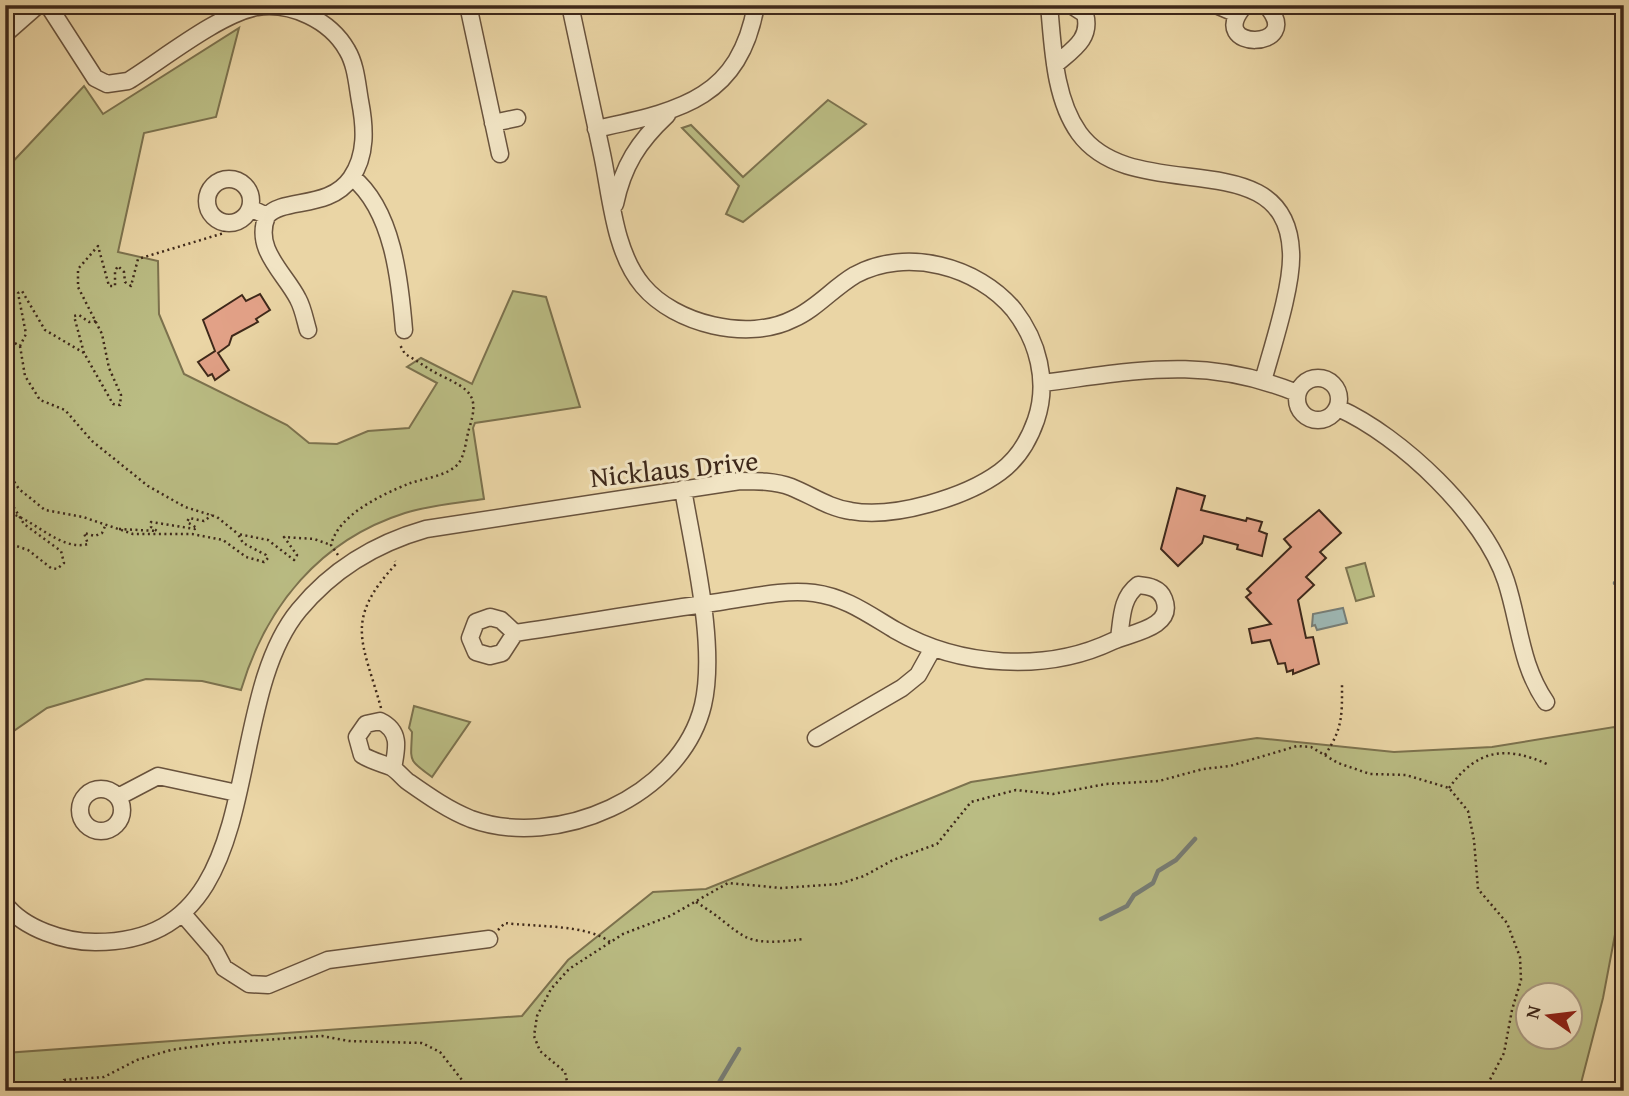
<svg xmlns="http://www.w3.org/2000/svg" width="1629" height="1096" viewBox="0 0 1629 1096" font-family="'Gentium Book Plus',serif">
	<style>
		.green { fill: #babc83; stroke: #7c724e; stroke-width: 2; fill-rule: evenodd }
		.water { fill: #9db6b2; stroke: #777d75; stroke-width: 2 }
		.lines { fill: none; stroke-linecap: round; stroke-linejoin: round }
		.stream { stroke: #777d75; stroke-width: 4.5 }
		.building { fill: #e2a187; stroke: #3e281a; stroke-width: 2 }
		.minor-casing { stroke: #69533d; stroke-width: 19 }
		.path { stroke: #3e281a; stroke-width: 2.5; stroke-dasharray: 2 3.5; stroke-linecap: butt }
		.minor { stroke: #f1e4c4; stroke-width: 16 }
		.labels { text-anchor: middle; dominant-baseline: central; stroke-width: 6; stroke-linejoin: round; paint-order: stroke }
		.street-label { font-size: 28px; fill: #3e281a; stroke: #f1e4c4 }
	</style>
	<rect width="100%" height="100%" fill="#ead5a5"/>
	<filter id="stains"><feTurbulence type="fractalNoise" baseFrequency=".00286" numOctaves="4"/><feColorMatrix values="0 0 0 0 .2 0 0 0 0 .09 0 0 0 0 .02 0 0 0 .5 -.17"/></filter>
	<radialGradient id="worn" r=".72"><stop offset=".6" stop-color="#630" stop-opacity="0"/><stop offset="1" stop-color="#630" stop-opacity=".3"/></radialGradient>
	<path class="green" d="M239,28L216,117L144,133L118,252L158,261L159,314L184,374L287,425L309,443L337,444L368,431L409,428L437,383L407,367L421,358L472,384L513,291L546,297L580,407L475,423L473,428L484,499C457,503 430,505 405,513C320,540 266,606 241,690L202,681L146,679L47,708L5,737V170L84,86L103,114Z
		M828,100L866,124L743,222L726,214L739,186L682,128L691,125L743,177Z
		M1365,563L1374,596L1356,601L1346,568Z
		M414,706L470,722L432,777C407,759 411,762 412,732L409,728Z
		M1614,727L1624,740V887L1603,998L1579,1091H5V1053L522,1016L568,960L653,892L706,889L971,782L1257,738L1394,752L1492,747ZM1528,995H1570V1036H1528Z"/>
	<path class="water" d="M1343,608L1347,623L1317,630L1315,625L1312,626L1313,614Z"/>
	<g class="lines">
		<path class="stream" d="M1615,583L1624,584
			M1101,919L1127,906L1134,895L1153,883L1158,871L1176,860L1195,839
			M714,1091L739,1049"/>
	</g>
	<path class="building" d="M260,294L270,310L256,319L258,322L232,336L229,345L218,353L229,370L215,380L212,374L208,376L198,362L215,351L203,320L242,295L246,301Z
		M1177,488L1205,496L1201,510L1246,521L1247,518L1262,522L1259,531L1267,534L1262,556L1237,549L1238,545L1204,536L1202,543L1178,566L1161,549Z
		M1319,510L1341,533L1320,552L1326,558L1306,577L1314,585L1298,600L1306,638L1313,637L1319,664L1293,674V670L1287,672L1285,663L1278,664L1270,640L1252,643L1249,629L1271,624L1246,597L1251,593L1247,589L1291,547L1284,539Z"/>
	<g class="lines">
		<defs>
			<path id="minor" d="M48,5L95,78L107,84L128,81C162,60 219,14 257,7C291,2 330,20 347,50C356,65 357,84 360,101C365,127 367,155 351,178C329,210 283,197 267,216L250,208
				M468,5L500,154
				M1049,5C1053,47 1054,98 1079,133C1134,209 1286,139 1291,252C1293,285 1272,348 1263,381
				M1216,5L1237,14
				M1245,5C1202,52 1308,51 1266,5
				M5,34L38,5
				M1055,65C1072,50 1092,39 1085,14L1071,5
				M493,123L517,118
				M596,129C677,111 739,101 756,5
				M352,177C393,210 400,281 404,330
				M207 201a22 22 0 1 1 44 0a22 22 0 1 1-44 0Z
				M615,204C623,166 638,142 667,115
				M267,216C253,249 285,273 298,299C303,308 305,320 308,330
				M1297 399a21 21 0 1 1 42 0a21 21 0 1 1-42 0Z
				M1042,383C1138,371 1203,355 1297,393
				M1338,408C1401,436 1484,515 1506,581C1520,624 1520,664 1546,702
				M490,617L501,620L515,633L502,653L490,656L476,652L470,638L476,622Z
				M515,633C583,623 651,611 719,602C749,598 783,589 814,593C845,597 868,614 895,630C959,667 1046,673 1113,641C1130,633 1175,628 1164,599C1160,588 1149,586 1138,585C1121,598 1122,618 1119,638
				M816,738L902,688L918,675L933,648
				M393,768C397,748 401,731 380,721L366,724L357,737L362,755C372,761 381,763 391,767C397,770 402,777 407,781C427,795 448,810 471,819C556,850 681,797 703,705C717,645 693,550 683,489
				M80 810a21 21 0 1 1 42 0a21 21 0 1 1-42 0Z
				M118,797L158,776L237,793
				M5,904C24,929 65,942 95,942C274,943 217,709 299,610C332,570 377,543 426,529L740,481C757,481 775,481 791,487C811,495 829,508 851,511C894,519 966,497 1000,472C1018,459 1029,440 1036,420C1049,382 1038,341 1014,310C978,266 906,247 855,275C833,288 816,309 793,319C748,342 675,324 643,286C614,252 611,196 602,154C591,104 581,55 570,5
				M183,914L215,951L224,968L249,984L268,985L328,960L489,939"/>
		</defs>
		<use href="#minor" class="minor-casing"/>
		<path class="path" d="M5,318L13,342L20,346L26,334L18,293L22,291L45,330L84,353L113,404L120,405L121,395L109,368L102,334L78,287V269L98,246L109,286H115V271L118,266L124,272L125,282L131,286L138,259L224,233L225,223
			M20,346L25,376L40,400L65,410L92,441L148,486L185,507L217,517L238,534
			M84,353L74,316L79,315L89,322L97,321
			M5,468L19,489L45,510L83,517L133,534H192L223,540L246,557L264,562L268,558L266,555L243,543L238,534L268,540L294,560L297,555L284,537L314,539L331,545
			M5,493L24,524L61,551L64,563L57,569L51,568L28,550L5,542
			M5,512C33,517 60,552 88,544L84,533L95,536L102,533L106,524
			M119,529L157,531L151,527V522L195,529L197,528L187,522L189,518L204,521L212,515
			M338,555L331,545C338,515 381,495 408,484C423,478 446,477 458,464C465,456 466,439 469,429C480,395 470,390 442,376C429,370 418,361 405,354L400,345
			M381,708C363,642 343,621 396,564L395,561
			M1325,755C1343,728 1342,715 1342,683
			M1449,788C1477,749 1506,745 1549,765
			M696,902C748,934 735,948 804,939
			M498,930L505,923C534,927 589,924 611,943
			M63,1091L64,1080L104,1077L137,1060L171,1050L221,1043L322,1036L349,1041L422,1043L440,1052L462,1080L475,1091
			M569,1091L565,1072L540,1051L534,1036L537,1016L551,989L569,969L623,934L670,916L728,883L781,888L839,884L864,876L893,860L937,844L971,802L1016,790L1053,794L1106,784L1159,781L1203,769L1230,766L1297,746L1311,747L1338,763L1370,774L1406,775L1449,788L1468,811L1474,840L1478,889L1507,923L1520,957L1521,980L1512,1010L1504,1053L1484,1091"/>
		<use href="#minor" class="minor"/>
	</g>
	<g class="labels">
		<g class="street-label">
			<text transform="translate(674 468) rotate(-6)">Nicklaus Drive</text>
		</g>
	</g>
	<rect width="1629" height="1096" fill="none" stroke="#ead5a5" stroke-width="28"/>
	<rect x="7" y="7" width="1615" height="1082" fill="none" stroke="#3e281a" stroke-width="3.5"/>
	<rect x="14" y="14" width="1601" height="1068" fill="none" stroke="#3e281a" stroke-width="2"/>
	<g transform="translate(1549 1016) rotate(284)"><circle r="33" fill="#f1e4c4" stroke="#a99980" stroke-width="2"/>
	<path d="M0-5L12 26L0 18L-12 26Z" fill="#8f2418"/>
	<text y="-10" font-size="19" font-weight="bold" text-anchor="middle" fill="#3e281a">N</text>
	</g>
	<rect width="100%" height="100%" filter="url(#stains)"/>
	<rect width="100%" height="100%" fill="url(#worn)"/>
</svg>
